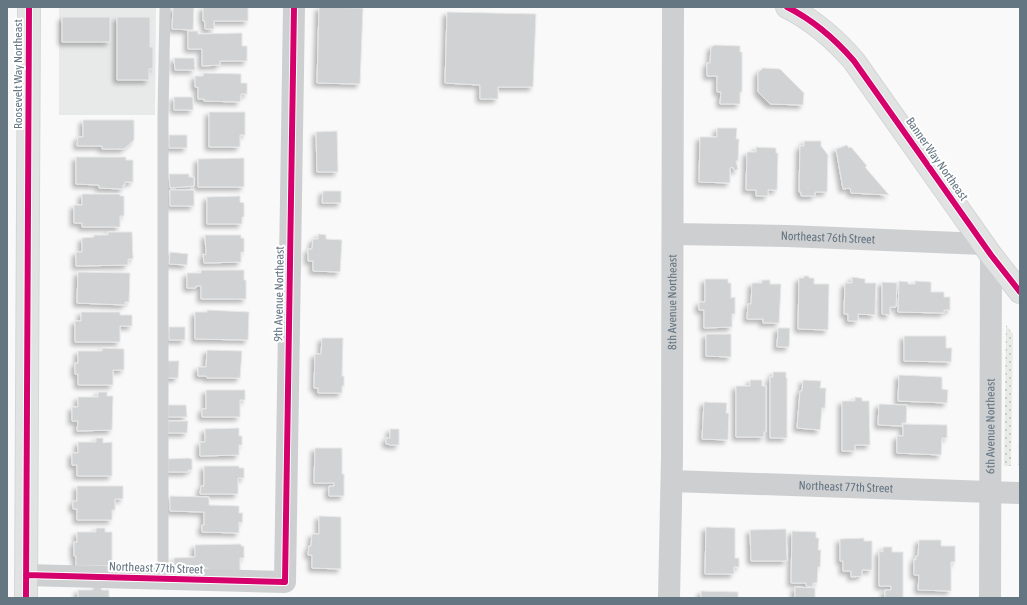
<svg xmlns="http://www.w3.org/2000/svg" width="1027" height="605" viewBox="0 0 1027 605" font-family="'Asap Condensed',sans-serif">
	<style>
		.built { fill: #e8e9e9 }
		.grass { fill: url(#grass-dots) }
		.park { fill: url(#park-crowns) }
		.building { fill: #d0d2d3; stroke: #e8e8e8; filter: url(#shadow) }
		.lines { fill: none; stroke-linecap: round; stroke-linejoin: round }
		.secondary-casing { stroke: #d5d6d7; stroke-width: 24 }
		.service { stroke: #cecfd0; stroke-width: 11 }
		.minor { stroke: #cecfd0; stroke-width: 22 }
		.secondary { stroke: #e1e2e2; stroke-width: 22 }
		.cycleway-casing { stroke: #fff; stroke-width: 8 }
		.cycleway { stroke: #d6006c; stroke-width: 6 }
		.labels { text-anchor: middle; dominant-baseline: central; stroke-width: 4; stroke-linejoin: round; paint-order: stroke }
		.street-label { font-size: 12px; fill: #657683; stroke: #fff }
	</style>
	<defs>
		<pattern id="grass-dots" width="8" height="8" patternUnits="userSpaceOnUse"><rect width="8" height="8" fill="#e8ebe6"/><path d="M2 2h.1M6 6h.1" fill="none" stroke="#c0c3c0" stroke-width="1.8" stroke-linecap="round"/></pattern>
		<pattern id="park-crowns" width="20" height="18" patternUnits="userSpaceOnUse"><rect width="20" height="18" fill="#e8ebe6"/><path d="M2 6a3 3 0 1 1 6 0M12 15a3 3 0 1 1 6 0" fill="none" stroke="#c0c3c0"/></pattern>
		<filter id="shadow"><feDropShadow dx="-3.5" dy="3.5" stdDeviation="2" flood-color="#0004"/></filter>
	</defs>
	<rect width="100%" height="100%" fill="#f9f9f9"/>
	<path class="built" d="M59,7H156L155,115H59Z"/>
	<path class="grass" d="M1006,325L1013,334L1011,466H1005L1004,465Z"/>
	<path class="park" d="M1019,342L1020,343V467L1018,465Z"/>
	<path class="building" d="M173,7H194L193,30L172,29Z
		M203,7H248V21H214V29H205V21H203Z
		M319,7L363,8L360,84L317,83Z
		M447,12L536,14L533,87H498V99H480V85L445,83Z
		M62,17H110V42H62Z
		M117,17H150V47H153V69H149V80H117Z
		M188,31H198V34L242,33V46H247V61H220V65L202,66V49H188Z
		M715,45L740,46V52H742V92H740V104H720L721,92H717V76H707V63H710L711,47Z
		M174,58H194L195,70H175Z
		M763,68L780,69L804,93L803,105L770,104L758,92V73Z
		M204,73L241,74V83H247V94H241L240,102L204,101V99H198V87H195V76H203Z
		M174,97H193V110H174Z
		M209,112H245V135H240V147H209Z
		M83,120H134V140L124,149H102V146H77L78,137H83Z
		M717,128H737L736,139H739L738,161H736L738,169L735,171L732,167L730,168V183L699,182L700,137H717Z
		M337,131L338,172H317L316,132Z
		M169,135H187V148H169Z
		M804,141H821V146L828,155L827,192H815V196H801V192H799L800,146H804Z
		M847,145L849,148L851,147L867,166L865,167L889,195L851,193L850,188L843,189L836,149Z
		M756,147L776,148V153H778L777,190H768V196H756V190H746L747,152H756Z
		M76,157H126V160H133V182H125V185H123V189L99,188V185L76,184Z
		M244,158V187H198V159Z
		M169,174H189V177H194V186L170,188Z
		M170,190H194V206H170Z
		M323,191H341V203H322Z
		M82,194H120V196H124V216H120V227H82V223H74V205H82Z
		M240,196V202L244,203V217H242V224H207V197Z
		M108,232H132L133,259H128V265L76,266V252H82V238L94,237V235H108Z
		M318,234L326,235V239L342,240L340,272L313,271V261H308V249H312L313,239H318Z
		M205,235H241V238H244V252H241V262L204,263L203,254L206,255Z
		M170,252L188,254L187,265L169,264Z
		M201,270H244V280H246V299H201V286H196V288H187V273H201Z
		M78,272L130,273L129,302H125V305L77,303Z
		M804,276H809V278H814V284H829L828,330L798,329L799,278H804Z
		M852,277L865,279V283H876L875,315L858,314V321H848V314H844L845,283H852Z
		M705,279H728V283H731V298L735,297V314H732V327L704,328V310H699V302H705Z
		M762,280H770V284H781L779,323H763V319H747L748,304H751L752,283H762Z
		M899,281L908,282V284H915V281L931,282V292H944V297H950V310H944V313L898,312Z
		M882,282L897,283L896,307H890V315L882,314Z
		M207,310L249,312L248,340L195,339V312H207Z
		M81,312H120V315H132V326H120V342H75V321H81Z
		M169,327H185V340H169Z
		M778,328H790L789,347H777Z
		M706,334H731V357L706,356Z
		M904,336H946V348H952L951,362L904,361Z
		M322,338H343L342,376H344V386H342V393H318V388H314L315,354H321Z
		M102,348L124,349V370H113V385H78V374H75V363H78V351H102Z
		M207,350L242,351L240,378H207L206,376H198V367H206Z
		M167,361H179L178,378H166Z
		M773,372H786V378H787V438H770V377H773Z
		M899,375L942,377V389L948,390L947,403L898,401Z
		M750,380H762V386H766V432H764V437H736V386H750Z
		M803,380L821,381L820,388H826L825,408H822L820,430L797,428L800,391H802Z
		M206,390H245V400H240V417H202V409H206Z
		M98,392H107V396H113L112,430L77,431L78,421H72V407H78V397H98Z
		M855,397L862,398V401H869L870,445H855V451H842V401H855Z
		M704,402L727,403L726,413H729L728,440L702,439Z
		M879,404L907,405L906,423H902V426L878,425Z
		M168,405H186L187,417H168Z
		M168,421H188L187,433H168Z
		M903,424L947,425V438H942L941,455L897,453V436H903Z
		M239,428V436H242V445H239V455L200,456V442H205V429Z
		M390,429H399V445H389V444H386V438H390Z
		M96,438H103V443L112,442V476H77V465H72V453H78V442H96Z
		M315,448H342V474H344V496H329V486H334V483H314Z
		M188,458L192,459V470H188V472H168V459Z
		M204,466H239V468H244V478H238V494H200L201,486H204Z
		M77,486H123V499H115V510H112V520H77V509H73V501H77Z
		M170,496L209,497V505L239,506V513H243L242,523L239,522V533L202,532V525H204V512L170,511Z
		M319,516L341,517V569L312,568V555H308L309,546H311L312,534H319Z
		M706,527L735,528V558H739V567H734V574H705Z
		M96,528H105V532H112V566H76V556H74V542H77V532H96Z
		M786,529L787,561H751L750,530Z
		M792,531L816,532V538H819L818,550H821L820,567H818L817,583H813V587L806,586V583H791Z
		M864,538V541H872V570H862V576L851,577V571H843V561H840V539Z
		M919,540H941V546H955V562H951V591L918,590L919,575H914V559L916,560V556H918Z
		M241,544V546H244V558H240V571H208V568H195V570L174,571V558L195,557V545Z
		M883,547H892V552H903V598H885V590H891V586H879V551L883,552Z
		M95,587H100L102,590H109V598H78V590H92Z
		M795,587L815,588V598H795Z
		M701,591L738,592V598H701Z"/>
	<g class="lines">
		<defs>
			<path id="secondary" d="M787,7C813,20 835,39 854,61L991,255L1020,292
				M26,598L29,7"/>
		</defs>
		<use href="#secondary" class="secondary-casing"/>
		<path class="service" d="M163,579V115L165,7"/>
		<g class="minor">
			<path id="s1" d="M673,234L788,236L983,244"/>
			<path id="s2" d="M672,481L1020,493"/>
			<path d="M26,575L285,582L294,7"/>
			<path id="s3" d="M669,598L672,457L673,7"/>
			<path id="s4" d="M990,598L991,255"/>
		</g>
		<use href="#secondary" class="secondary"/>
		<defs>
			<path id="cycleway" d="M787,7C813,20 835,39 854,61L991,255L1020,292
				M26,575L285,582L294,7
				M26,598L29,7"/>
		</defs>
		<use href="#cycleway" class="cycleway-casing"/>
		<use href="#cycleway" class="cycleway"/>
	</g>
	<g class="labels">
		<g class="street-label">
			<text transform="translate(18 74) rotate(-90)">Roosevelt Way Northeast</text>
			<text transform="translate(937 159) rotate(55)">Banner Way Northeast</text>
			<text stroke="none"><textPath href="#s1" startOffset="155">Northeast 76th Street</textPath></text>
			<text transform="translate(279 294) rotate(-89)">9th Avenue Northeast</text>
			<text stroke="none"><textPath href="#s3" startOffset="296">8th Avenue Northeast</textPath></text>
			<text stroke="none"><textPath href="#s4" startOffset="172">6th Avenue Northeast</textPath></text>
			<text stroke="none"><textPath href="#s2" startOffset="174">Northeast 77th Street</textPath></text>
			<text transform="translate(156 568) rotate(2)">Northeast 77th Street</text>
		</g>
	</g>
	<rect width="1027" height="605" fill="none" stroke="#657683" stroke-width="16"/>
</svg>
